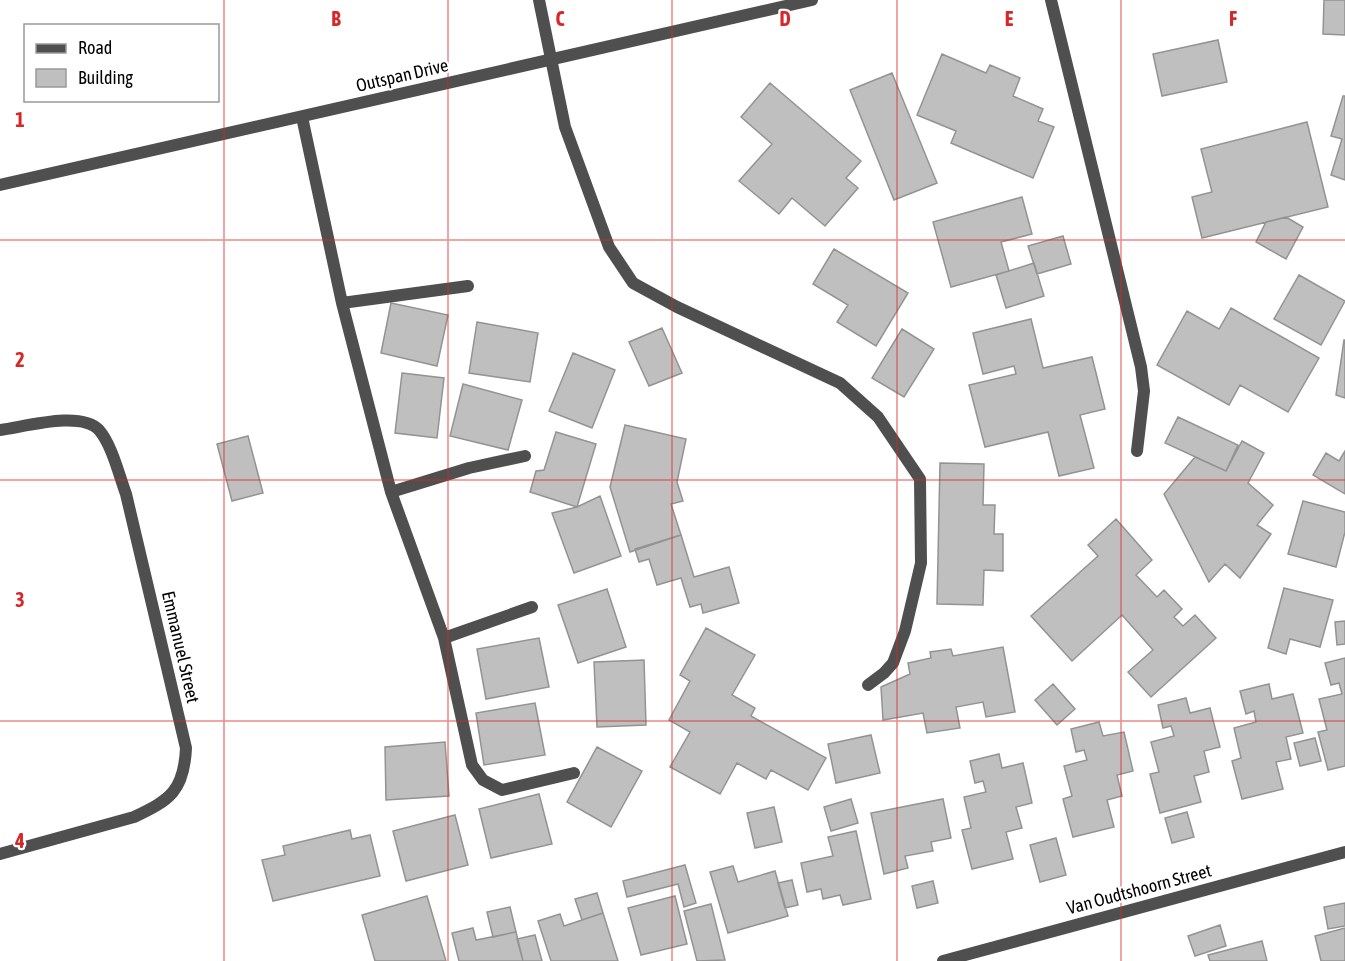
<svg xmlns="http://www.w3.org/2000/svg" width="1345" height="961" viewBox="0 0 1345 961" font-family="'Asap Condensed',sans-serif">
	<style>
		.building { fill: #bfbfbf; stroke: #939393; stroke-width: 1.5 }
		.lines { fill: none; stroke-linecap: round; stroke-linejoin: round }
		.minor { stroke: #4f4f4f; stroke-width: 12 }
		.tertiary { stroke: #4f4f4f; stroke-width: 12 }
		.grid { fill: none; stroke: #d62828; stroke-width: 1.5; stroke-opacity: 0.55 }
		.labels { text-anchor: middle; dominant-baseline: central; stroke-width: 4.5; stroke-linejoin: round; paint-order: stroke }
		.street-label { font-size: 18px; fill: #000; stroke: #fff }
		.grid-label { font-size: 20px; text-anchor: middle; font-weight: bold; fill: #d62828; stroke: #fff; stroke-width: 4.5; stroke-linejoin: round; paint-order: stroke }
	</style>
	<rect width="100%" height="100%" fill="#fff"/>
	<path class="building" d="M1324,0H1345V35L1323,34Z
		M1218,40L1227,82L1162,96L1153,54Z
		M942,54L986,73L990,65L1020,78L1013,96L1043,109L1038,121L1054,127L1033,178L951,143L956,131L917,115Z
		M892,73L937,183L894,200L850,90Z
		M770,83L861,161L846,178L858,188L825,226L792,198L779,214L739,181L772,144L741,117Z
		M1343,96H1345V180L1331,175L1342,139L1331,136Z
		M1307,122L1328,207L1202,238L1192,197L1212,192L1201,149Z
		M1022,197L1032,234L1001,242L1009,271L951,287L933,222Z
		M1286,217L1303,227L1286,259L1256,242L1266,222Z
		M1063,236L1071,264L1037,274L1028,246Z
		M834,249L908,293L876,346L837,322L848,305L813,284Z
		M1034,263L1044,296L1006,308L996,275Z
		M1299,275L1345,301L1321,345L1274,319Z
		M391,303L448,315L437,366L381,353Z
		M1231,308L1319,358L1288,412L1240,385L1229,405L1157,365L1187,311L1219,329Z
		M1031,319L1043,368L1092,357L1105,409L1080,415L1094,468L1059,476L1048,432L985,447L969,385L1016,374L1014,366L983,374L973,333Z
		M477,322L538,333L530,382L469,373Z
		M662,328L682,373L649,386L629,342Z
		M902,329L934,349L904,397L872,378Z
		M1344,340H1345V398L1336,395Z
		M573,353L615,370L592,428L549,411Z
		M402,373L444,378L437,438L395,433Z
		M463,384L522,400L508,450L450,436Z
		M1178,417L1238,445L1226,471L1165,443Z
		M625,425L686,439L677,482L683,501L671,504L681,535L630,552L610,487Z
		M556,432L596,444L577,507L530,492L536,471L544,470Z
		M248,436L263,493L232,501L217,444Z
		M1242,441L1264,453L1248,483L1273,505L1257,525L1271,534L1240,578L1225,564L1209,582L1164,494L1195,457L1226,471Z
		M1345,451V494L1313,475L1326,453L1339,461Z
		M940,463L984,464L983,505H995L994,534H1003V571L984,570L983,605L937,604Z
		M600,496L621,556L574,573L552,513L577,507Z
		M1303,501L1345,512V532L1336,567L1288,554Z
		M1116,519L1152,560L1136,575L1157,597L1164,590L1182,609L1174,617L1183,626L1195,615L1216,638L1151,697L1128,672L1153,650L1122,615L1072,661L1031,616L1098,556L1088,545Z
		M681,535L694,577L729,567L739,603L703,613L701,604L690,607L681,578L657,585L649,559L639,562L635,549Z
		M1284,588L1333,600L1320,647L1290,639L1286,654L1268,648Z
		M607,589L626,647L578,663L558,605Z
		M1345,621V644L1337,645L1335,622Z
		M706,628L755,655L732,695L755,708L751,716L826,758L808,790L771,770L766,779L737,763L720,794L670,767L690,732L669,720L690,681L680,675Z
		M539,638L549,687L486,699L477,649Z
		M1003,647L1015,712L986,717L983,702L956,707L960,728L927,733L923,713L883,720L881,687L910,674L908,663L931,658L930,652L951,649L953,656Z
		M1345,658V766L1328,770L1318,732L1327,730L1319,699L1342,694L1339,683L1331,685L1325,663Z
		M644,660L646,725L597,727L594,662Z
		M1053,684L1075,709L1057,725L1035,700Z
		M1269,684L1272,699L1293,694L1303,733L1286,737L1291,759L1276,762L1283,789L1242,799L1232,761L1241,758L1234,728L1256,722L1254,711L1246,714L1240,691Z
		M1186,698L1190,713L1210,708L1220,747L1204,751L1209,772L1194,776L1201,802L1160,813L1150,774L1159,772L1151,742L1174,736L1171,726L1163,728L1158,705Z
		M535,703L545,755L484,765L476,713Z
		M1099,722L1103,736L1124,732L1133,771L1117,775L1122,796L1107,800L1114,827L1073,837L1063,799L1072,796L1064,766L1087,760L1084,750L1076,752L1071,729Z
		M871,735L880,773L836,783L828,744Z
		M1315,738L1321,761L1300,766L1294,743Z
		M445,742L449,796L386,800L385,747Z
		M597,747L642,771L611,827L567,802Z
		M999,754L1002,768L1023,763L1032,803L1016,807L1022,828L1006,832L1013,859L972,869L962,830L971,828L964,797L986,792L983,781L975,783L970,761Z
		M539,794L552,844L491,858L479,809Z
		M851,799L858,823L831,831L824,807Z
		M943,799L951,838L931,842L933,851L905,856L908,868L884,874L871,813Z
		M774,807L782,842L755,848L747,813Z
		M1187,812L1194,837L1172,843L1165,818Z
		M455,815L468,865L406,881L393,831Z
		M350,830L352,839L370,835L380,876L273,901L262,860L285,855L283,846Z
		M856,831L871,899L843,905L840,895L823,899L821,889L807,892L801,863L833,856L828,837Z
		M1056,838L1066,875L1040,882L1030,845Z
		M685,865L696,903L684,907L678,884L627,897L623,881Z
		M733,866L738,882L775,871L788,916L728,933L710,872Z
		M792,880L798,905L785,908L778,883Z
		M933,881L938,903L917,908L912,886Z
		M597,893L603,913L582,920L575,899Z
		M427,896L446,961H375L362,915Z
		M675,896L687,944L641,955L628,908Z
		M1345,903V926L1328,929L1324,907Z
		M711,904L725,960L697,961L684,911Z
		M510,907L516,932L493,937L487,912Z
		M603,913L618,961H551L538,921L560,914L564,926Z
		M1220,925L1226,946L1195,956L1188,936Z
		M473,928L476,940L516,932L523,961H459L452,933Z
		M1345,928V961H1321L1315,936Z
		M535,935L542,961H523L517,939Z
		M1262,941L1267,961H1210L1208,955Z"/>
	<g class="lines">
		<path class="minor" d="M539,0L565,127L609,247L633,283L677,307L840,383L878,417L920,479L921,563L905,631L893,663L884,673L868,685
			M1051,0L1141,367L1144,391L1137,451
			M302,117L342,303L391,492L444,638L472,765L483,780L502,790L574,773
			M342,303L468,286
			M0,430C24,427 81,410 99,430C112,445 119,475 126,494L186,748C184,791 170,800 134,817L0,854
			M391,492L469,468L525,456
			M444,638L532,607
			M943,961L1345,852"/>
		<path class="tertiary" d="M0,185L812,0"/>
	</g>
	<path class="grid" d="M224,0V961M448,0V961M672,0V961M897,0V961M1121,0V961M0,240H1345M0,480H1345M0,721H1345"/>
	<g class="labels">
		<g class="street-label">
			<text transform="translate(402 75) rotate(-13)">Outspan Drive</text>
			<text transform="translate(181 647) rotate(77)">Emmanuel Street</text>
			<text transform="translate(1139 889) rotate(-15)">Van Oudtshoorn Street</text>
		</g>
	</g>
	<g class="grid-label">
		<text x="336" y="26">B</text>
		<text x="560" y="26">C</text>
		<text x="785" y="26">D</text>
		<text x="1009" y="26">E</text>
		<text x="1233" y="26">F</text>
		<text x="20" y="127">1</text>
		<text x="20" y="367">2</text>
		<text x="20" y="607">3</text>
		<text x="20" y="848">4</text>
	</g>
	<rect x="24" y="24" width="195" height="78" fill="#ffffff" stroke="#999999" stroke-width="1.5"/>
	<rect x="36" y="44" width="30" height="9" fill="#4f4f4f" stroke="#999999" stroke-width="1.5"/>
	<text x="78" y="54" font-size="18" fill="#000000">Road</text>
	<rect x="36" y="69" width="30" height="18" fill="#bfbfbf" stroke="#999999" stroke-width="1.5"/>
	<text x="78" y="84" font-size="18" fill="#000000">Building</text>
</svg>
